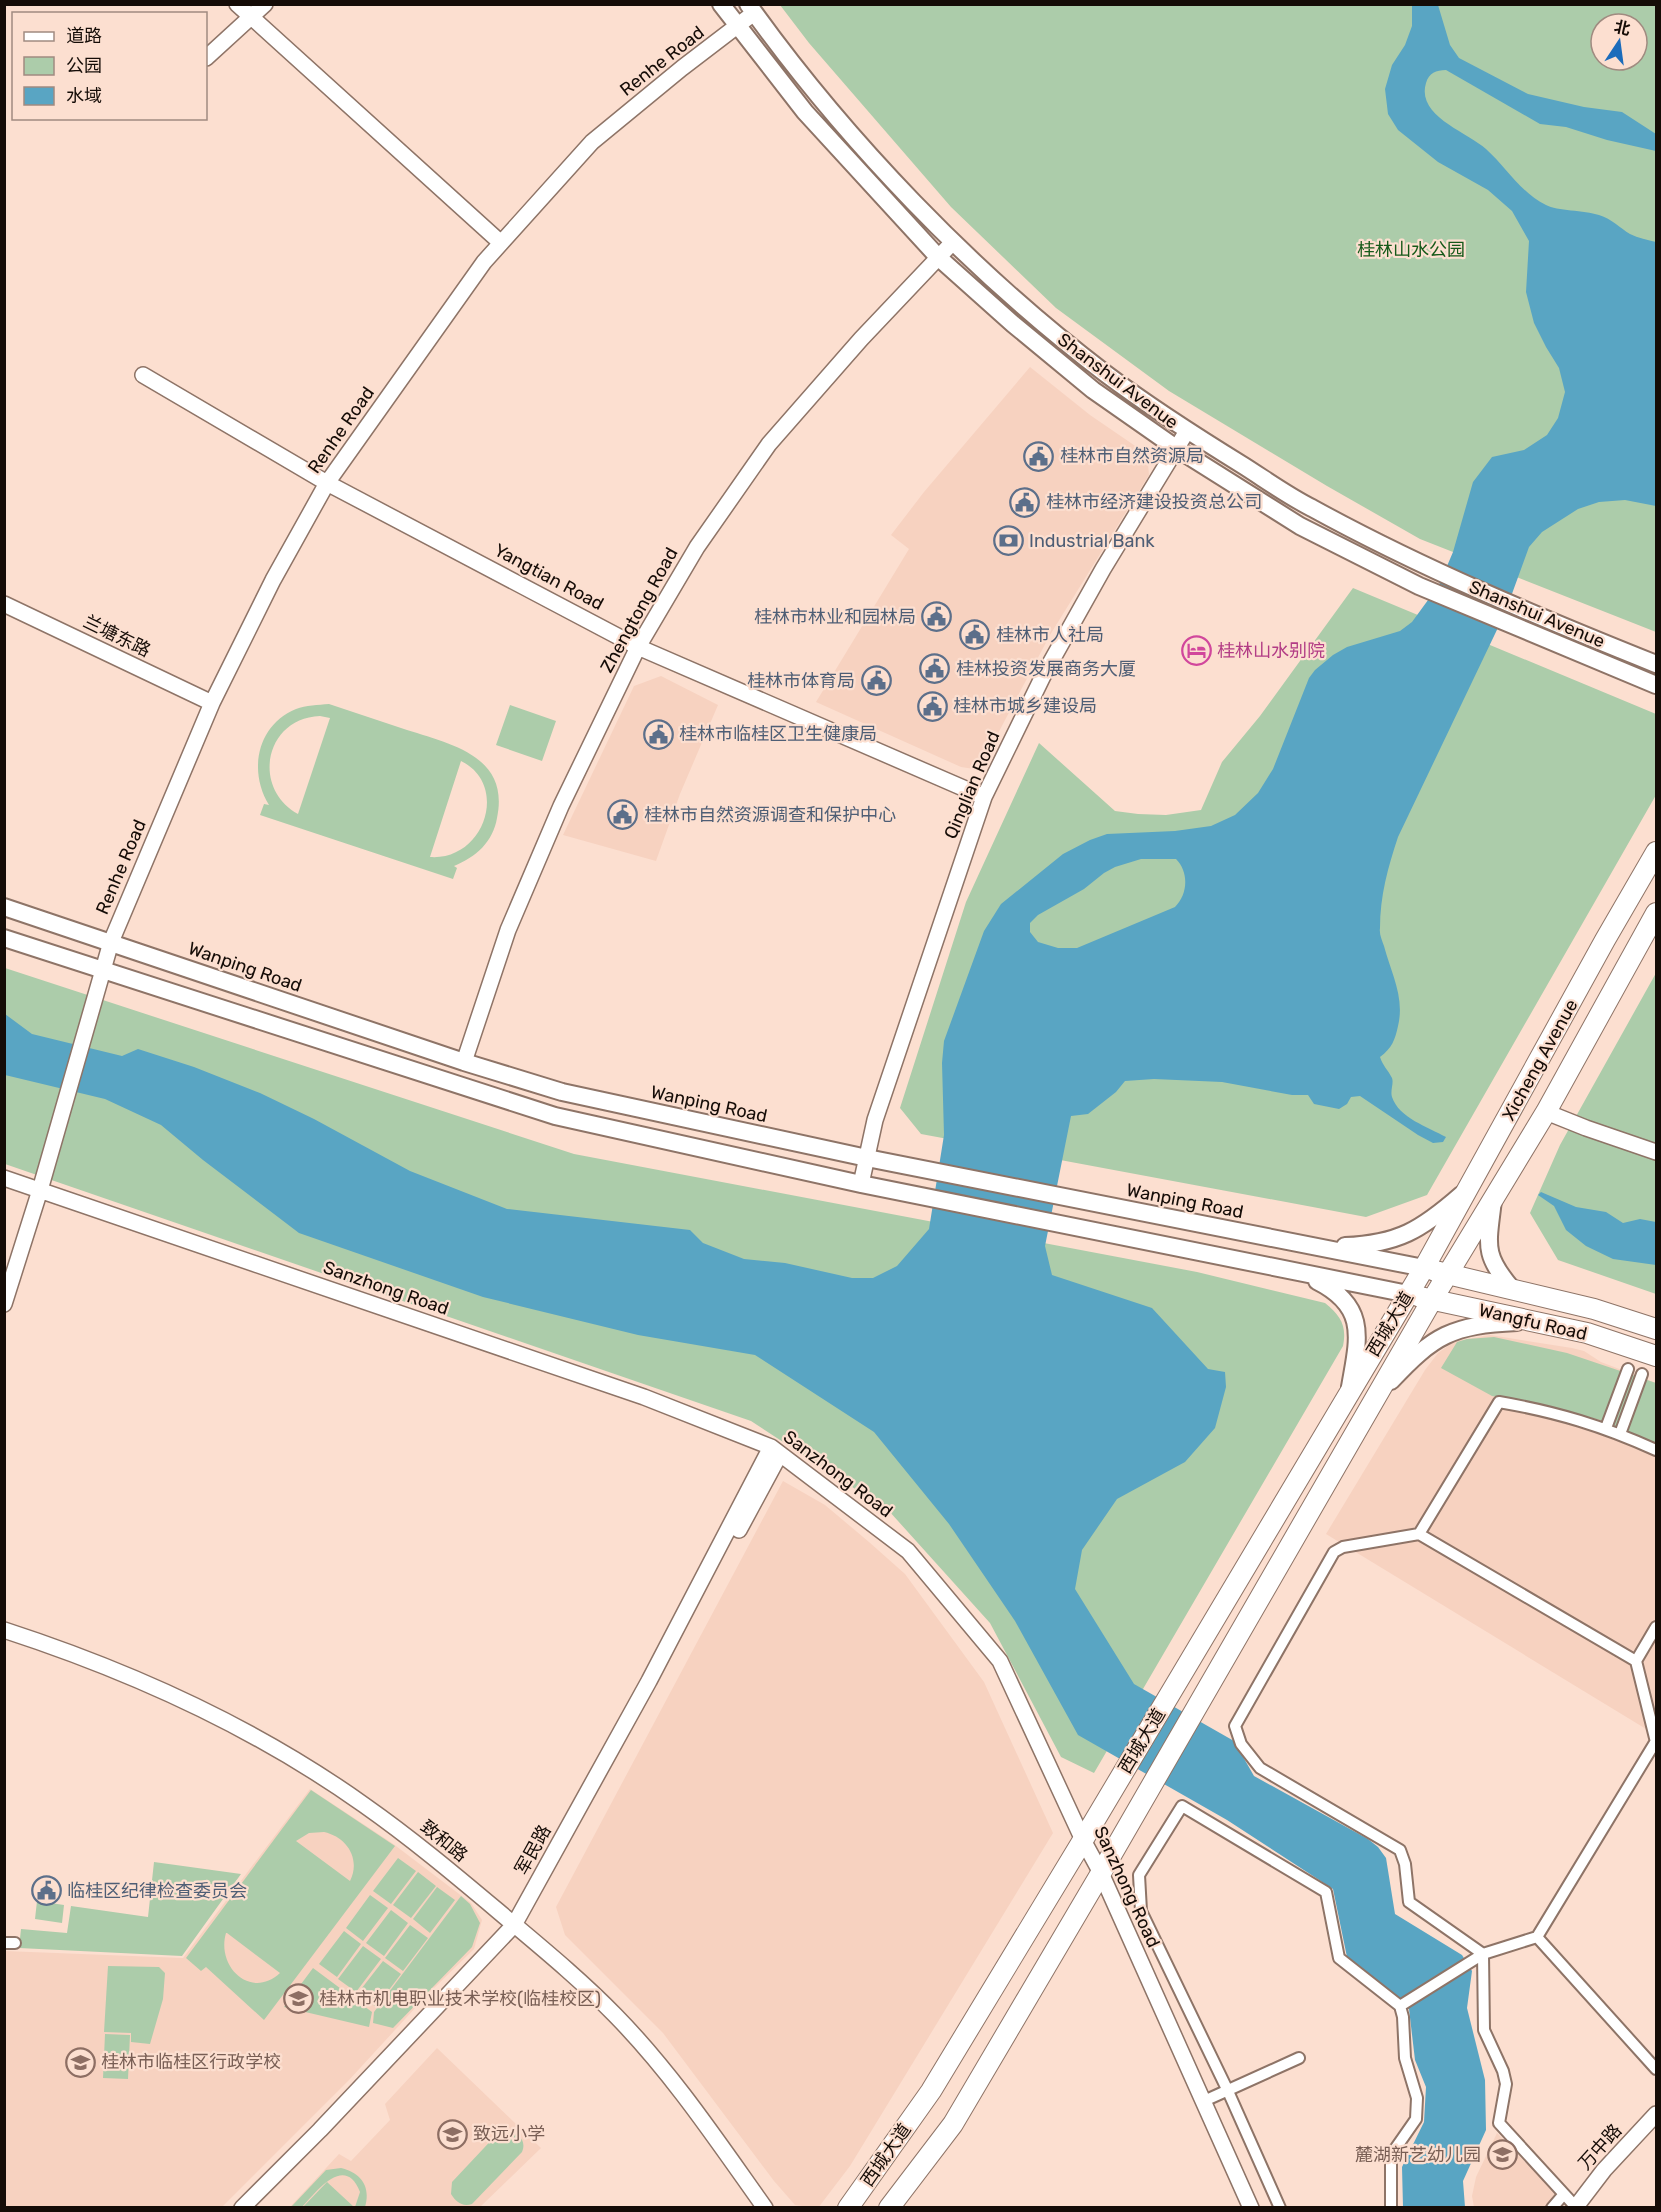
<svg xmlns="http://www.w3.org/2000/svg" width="1661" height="2212" viewBox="0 0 1661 2212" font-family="Rubik,'Noto Sans SC',sans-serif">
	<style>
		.built { fill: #f7d2c0 }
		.green { fill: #acccaa; fill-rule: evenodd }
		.water { fill: #59a5c3; fill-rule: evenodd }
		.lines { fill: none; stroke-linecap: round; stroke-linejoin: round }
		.street-casing { stroke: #8e7467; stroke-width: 14 }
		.secondary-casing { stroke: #8e7467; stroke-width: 18 }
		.primary-casing { stroke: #8e7467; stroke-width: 20 }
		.highway-casing { stroke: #8e7467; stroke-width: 22 }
		.street { stroke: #fff; stroke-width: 10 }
		.secondary { stroke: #fff; stroke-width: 15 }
		.primary { stroke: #fff; stroke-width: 16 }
		.highway { stroke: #fff; stroke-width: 20 }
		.labels { text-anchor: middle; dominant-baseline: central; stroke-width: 4.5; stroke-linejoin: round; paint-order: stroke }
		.street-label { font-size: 18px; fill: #150c07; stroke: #fcdfd0 }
		.park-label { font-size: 18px; fill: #155919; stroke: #fcdfd0 }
		.service-label { font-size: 18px; fill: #4e5e75; stroke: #fcdfd0; text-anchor: start }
		.hotel-label { font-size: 18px; fill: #b23c85; stroke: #fcdfd0; text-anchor: start }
		.education-label { font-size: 18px; fill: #785e54; stroke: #fcdfd0; text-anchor: start }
	</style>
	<rect width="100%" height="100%" fill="#fcdfd0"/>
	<path class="built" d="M1030,367L1090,415L1147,454L1149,475L1050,635L985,758L974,769L961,767L816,702L909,549L891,535L924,492Z
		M661,676L718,705L680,794L656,861L563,835L634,686Z
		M1490,1335L1572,1348L1584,1351L1601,1362L1656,1383V1724L1651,1732L1326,1534L1425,1370L1438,1353L1455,1341Z
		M783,1481L825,1505L869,1542L905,1574L984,1682L1053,1833L850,2166L818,2208L795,2205L774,2181L663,2033L565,1935L556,1907Z
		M310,1789L392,1843L471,1903L482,1920L474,1949L428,1994L350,2079L222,2207L5,2208V1951L183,1958Z
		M437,2048L541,2148L480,2207L289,2208L339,2154L351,2161L390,2120L385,2104Z
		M1497,2133L1557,2195L1546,2208L1474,2207L1472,2196L1476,2177Z"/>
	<path class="green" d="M780,5H1656V632L1420,539L1327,486L1169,391L1056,308L951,207L809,43ZM1601,24H1637V60H1601Z
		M1353,588L1656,714V795L1427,1195L1366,1217L921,1134L900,1108L966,902L1039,743L1115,811L1138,814L1166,815L1201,810L1222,762L1260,716Z
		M329,704C355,713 381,721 407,730C451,744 510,756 497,818C493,842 476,857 454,866L457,868L453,879L260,815L264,804L269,805C248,771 257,725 296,709C306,705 318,705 329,704ZM320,716L330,718L298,814C251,788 265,718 320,716ZM461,761C510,785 484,861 430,857Z
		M510,705L556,721L542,761L496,745Z
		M5,968L574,1154L1197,1272L1325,1303C1341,1316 1347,1326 1343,1346L1094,1773L1061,1757L990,1623L889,1511L751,1421L5,1164Z
		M1656,973V1294L1558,1260L1530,1213L1560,1145Z
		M1494,1337L1567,1353L1656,1383V1445L1600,1420L1544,1405L1492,1396L1441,1368L1457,1342L1467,1339Z
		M311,1790L395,1846L264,2020L206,1967L201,1971L186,1958ZM324,1832C347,1837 361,1859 350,1881L296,1841L309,1833ZM226,1933H227L280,1973C251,2000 216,1967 226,1933Z
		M398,1858L416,1871L391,1904L373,1891Z
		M154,1862L241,1874L182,1956L19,1948L21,1929L67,1933L71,1906L148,1917Z
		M418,1872L436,1886L411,1918L393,1905Z
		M437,1887L455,1900L430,1933L413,1919Z
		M370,1895L388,1908L363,1941L346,1928Z
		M461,1896L470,1904L480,1923L472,1947L393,2028L373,2023L374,2012Z
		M37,1901L64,1905L62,1923L35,1919Z
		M391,1910L408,1923L384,1956L366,1943Z
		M410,1925L428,1938L403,1971L385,1958Z
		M344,1931L361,1944L337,1977L319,1964Z
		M363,1946L381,1959L356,1992L338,1979Z
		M383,1961L401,1974L376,2007L358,1993Z
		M108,1966L159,1967L165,1973L163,1999L150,2044L131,2042V2033L104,2032Z
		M313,1968L372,2012L369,2027L284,2007Z
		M105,2034L130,2035L128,2079L103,2078Z
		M506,2130C518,2132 527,2140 522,2152L472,2204C462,2207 456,2202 451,2194L452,2182L499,2132Z
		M341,2168C361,2173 371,2186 365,2207H355L360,2192C345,2153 316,2192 302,2207H291L326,2170Z
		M327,2182L354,2207H303Z"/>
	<path class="water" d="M1412,5H1438L1450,45L1459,58L1528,94L1584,107L1622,112L1656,134V151L1607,140L1566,127L1540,124L1446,70C1436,70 1429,73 1426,83C1416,116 1467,132 1486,149C1506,167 1521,193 1546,205C1557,211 1584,210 1599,215C1612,219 1620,228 1630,234C1638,238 1648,240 1656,242V506L1625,500L1599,502L1578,509L1542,532L1529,547L1505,613L1398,837C1388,867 1380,896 1380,928C1379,934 1382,940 1384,946C1391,973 1405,997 1398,1026C1395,1040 1392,1048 1380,1057C1383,1066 1388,1070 1392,1078C1394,1083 1390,1091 1392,1097C1399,1118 1428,1127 1446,1137L1443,1142L1433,1143L1418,1135L1360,1096L1351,1097L1347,1104L1339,1109L1314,1104L1308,1095H1292L1222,1082L1154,1079L1125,1081L1116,1092L1088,1114L1071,1116L1045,1246L1052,1275L1152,1308L1208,1369L1225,1372L1226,1387L1215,1428L1185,1462L1117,1499L1082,1550L1075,1589L1134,1684L1234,1741L1254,1776L1368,1839L1378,1847L1386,1858L1395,1914L1462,1955L1472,1971L1467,2008L1485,2080L1486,2130L1463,2181L1465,2207H1403L1402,2167L1424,2122L1426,2087L1415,2060L1409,2009L1347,1957L1333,1889L1227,1820L1078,1735L1015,1621L949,1524L874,1432L755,1355L638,1335L483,1297L299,1233L203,1160L161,1125L105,1099L5,1075V1014L32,1034L122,1056L138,1049L194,1067L260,1093L314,1119L410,1171L507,1209L690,1230L703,1243L744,1259L785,1263L852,1278H873L897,1266L929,1229L944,1135L942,1063L944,1041L984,931L1001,904L1063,854L1090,840L1107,834L1175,831L1211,826L1235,815L1258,793L1273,769L1309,678L1315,670L1333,655L1347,647L1400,631L1412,622L1439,585L1453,552L1473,482L1492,457L1524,450L1547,435L1558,418L1565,392L1559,368L1546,347L1534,323L1526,292L1529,241L1512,211L1488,190L1438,162L1398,130L1388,114L1385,89L1392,65L1405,45L1412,26ZM1141,859H1176C1189,872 1188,894 1175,907L1077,948H1058L1038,942L1030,932V923L1038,915L1084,889L1104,873L1115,867Z
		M1541,1192L1576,1207L1606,1212L1623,1223L1640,1219L1656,1222V1265L1613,1259L1586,1246L1566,1230L1554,1206L1538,1195Z"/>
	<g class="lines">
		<defs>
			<path id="street" d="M1606,1428L1628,1369
				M1620,1434L1642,1374
				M1419,1534L1499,1402C1557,1412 1603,1426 1656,1450
				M1636,1661L1656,1627
				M1656,1741L1537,1937L1656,2069
				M1537,1937L1483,1954L1409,1902L1405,1864L1400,1850L1260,1768L1241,1744L1235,1726L1334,1552L1343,1547L1419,1534L1636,1661L1656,1742
				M4,1943H15
				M1483,1954L1484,2030L1503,2071L1506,2084L1499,2123L1575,2206
				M1400,2006L1483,1954
				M1204,2101L1299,2058
				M1280,2208L1227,2089L1141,1911L1139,1875L1182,1806L1326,1892L1339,1958L1400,2006L1403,2017L1405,2058L1417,2098L1416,2119L1393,2152L1391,2160V2208
				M1552,2208L1564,2194"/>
			<path id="secondary" d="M237,4L501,243
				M206,58L265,4
				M143,375L327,483L638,647L984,797
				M4,604L212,703
				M464,1062L508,930L561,806L638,647L697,547L769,444L861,339L953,242
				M1546,1112L1586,1128L1656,1152
				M4,1178L644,1397L771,1447L908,1551L1000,1661L1083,1840L1101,1873L1251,2208
				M861,1184L875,1120L984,797L1043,676L1103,569L1187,431
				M4,1304L40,1190L111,942L212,703L273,580L327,483L484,262L592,142L682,68L754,13
				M739,1530L780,1454
				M4,1630C130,1671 256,1728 364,1805C411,1838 454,1874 498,1911C537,1944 579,1978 615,2015C672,2073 718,2142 765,2208
				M242,2208L320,2130L514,1925L649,1681L771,1447
				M1575,2208L1604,2170L1656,2114"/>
			<path id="primary" d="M721,4L805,112L938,257L1013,324L1093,390L1176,448L1300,526L1419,586L1656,685
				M748,4C845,140 973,273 1106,374C1150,407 1197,437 1244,466C1266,480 1288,496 1312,508C1421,568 1541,618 1656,664
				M4,907L464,1062L562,1092L867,1158L1424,1268
				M4,938L555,1116L861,1184L1408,1294
				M1493,1200C1488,1245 1482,1254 1513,1290
				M1345,1246C1398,1244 1421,1230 1461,1195
				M1317,1281C1369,1307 1358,1340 1350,1387
				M1391,1381C1434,1335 1452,1325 1517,1322"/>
			<path id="highway" d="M1435,1271L1594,1309L1656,1329
				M1420,1297L1587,1333L1656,1356
				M848,2208L931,2091L1083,1840L1424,1268L1605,940L1656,852
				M889,2208L953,2124L1101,1873L1432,1300L1546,1112L1656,913"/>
		</defs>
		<use href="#street" class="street-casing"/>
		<use href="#secondary" class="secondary-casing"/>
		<use href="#primary" class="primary-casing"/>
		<use href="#highway" class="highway-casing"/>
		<use href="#street" class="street"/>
		<use href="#secondary" class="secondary"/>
		<use href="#primary" class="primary"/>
		<use href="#highway" class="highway"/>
	</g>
	<defs>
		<symbol id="civic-ring" viewBox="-11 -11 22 22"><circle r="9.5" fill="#fcdfd0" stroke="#5c6f8a" stroke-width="1.5"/><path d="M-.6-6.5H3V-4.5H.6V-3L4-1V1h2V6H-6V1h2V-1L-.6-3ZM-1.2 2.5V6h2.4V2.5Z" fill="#5c6f8a"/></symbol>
		<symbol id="bank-ring" viewBox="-11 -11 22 22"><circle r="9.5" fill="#fcdfd0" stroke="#5c6f8a" stroke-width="1.5"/><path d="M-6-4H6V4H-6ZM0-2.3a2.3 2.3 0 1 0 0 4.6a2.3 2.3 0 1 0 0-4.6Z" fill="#5c6f8a"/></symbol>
		<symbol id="hotel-ring" viewBox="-11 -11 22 22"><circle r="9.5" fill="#fcdfd0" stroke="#d1479c" stroke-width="1.5"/><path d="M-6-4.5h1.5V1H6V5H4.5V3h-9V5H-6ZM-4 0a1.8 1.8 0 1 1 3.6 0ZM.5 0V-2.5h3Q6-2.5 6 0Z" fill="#d1479c"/></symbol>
		<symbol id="school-ring" viewBox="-11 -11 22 22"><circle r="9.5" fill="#fcdfd0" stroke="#8d6e63" stroke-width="1.5"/><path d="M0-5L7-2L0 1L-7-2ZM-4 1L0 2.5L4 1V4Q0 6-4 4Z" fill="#8d6e63"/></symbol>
	</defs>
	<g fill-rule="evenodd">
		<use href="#civic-ring" x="1022" y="440" width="33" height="33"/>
		<use href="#civic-ring" x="1008" y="486" width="33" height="33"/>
		<use href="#bank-ring" x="992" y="524" width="33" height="33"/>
		<use href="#civic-ring" x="920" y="600" width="33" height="33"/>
		<use href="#civic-ring" x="958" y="618" width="33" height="33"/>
		<use href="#hotel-ring" x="1180" y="634" width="33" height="33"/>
		<use href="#civic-ring" x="918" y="652" width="33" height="33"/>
		<use href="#civic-ring" x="860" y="664" width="33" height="33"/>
		<use href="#civic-ring" x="916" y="690" width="33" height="33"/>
		<use href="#civic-ring" x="642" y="718" width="33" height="33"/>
		<use href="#civic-ring" x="606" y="798" width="33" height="33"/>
		<use href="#civic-ring" x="30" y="1874" width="33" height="33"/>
		<use href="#school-ring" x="282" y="1982" width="33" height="33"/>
		<use href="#school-ring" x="64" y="2046" width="33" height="33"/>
		<use href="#school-ring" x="436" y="2118" width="33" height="33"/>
		<use href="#school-ring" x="1486" y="2138" width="33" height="33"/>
	</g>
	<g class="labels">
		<g class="street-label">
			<text transform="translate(662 61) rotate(-38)">Renhe Road</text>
			<text transform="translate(1118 381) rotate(37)">Shanshui Avenue</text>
			<text transform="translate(341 430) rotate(-55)">Renhe Road</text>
			<text transform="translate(549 577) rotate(28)">Yangtian Road</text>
			<text transform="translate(639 610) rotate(-61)">Zhengtong Road</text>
			<text transform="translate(1537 614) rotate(23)">Shanshui Avenue</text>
			<text transform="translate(117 636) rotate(26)">兰塘东路</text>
			<text transform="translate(972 785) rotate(-67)">Qinglian Road</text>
			<text transform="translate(121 867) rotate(-67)">Renhe Road</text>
			<text transform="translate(245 967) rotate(19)">Wanping Road</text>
			<text transform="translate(1540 1060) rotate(-61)">Xicheng Avenue</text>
			<text transform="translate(709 1104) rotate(12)">Wanping Road</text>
			<text transform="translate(1185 1201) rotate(11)">Wanping Road</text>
			<text transform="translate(386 1288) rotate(19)">Sanzhong Road</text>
			<text transform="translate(1533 1322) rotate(13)">Wangfu Road</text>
			<text transform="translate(1390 1324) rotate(-59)">西城大道</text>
			<text transform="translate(838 1474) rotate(37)">Sanzhong Road</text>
			<text transform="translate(1142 1741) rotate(-59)">西城大道</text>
			<text transform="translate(444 1841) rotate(39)">致和路</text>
			<text transform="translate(533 1850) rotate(-61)">军民路</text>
			<text transform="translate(1127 1887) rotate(65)">Sanzhong Road</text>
			<text transform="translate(1600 2147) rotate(-48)">万中路</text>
			<text transform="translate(886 2155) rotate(-55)">西城大道</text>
		</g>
		<g class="park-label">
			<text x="1411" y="250">桂林山水公园</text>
		</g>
		<g class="service-label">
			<text x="1060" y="456">桂林市自然资源局</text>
			<text x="1046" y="502">桂林市经济建设投资总公司</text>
			<text x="1029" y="541">Industrial Bank</text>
			<text x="916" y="617" text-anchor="end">桂林市林业和园林局</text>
			<text x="996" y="635">桂林市人社局</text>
			<text x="956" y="669">桂林投资发展商务大厦</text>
			<text x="855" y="681" text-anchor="end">桂林市体育局</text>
			<text x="953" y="706">桂林市城乡建设局</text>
			<text x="679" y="734">桂林市临桂区卫生健康局</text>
			<text x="644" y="815">桂林市自然资源调查和保护中心</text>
			<text x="67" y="1891">临桂区纪律检查委员会</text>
		</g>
		<g class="hotel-label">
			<text x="1217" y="651">桂林山水别院</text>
		</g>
		<g class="education-label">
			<text x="319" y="1999">桂林市机电职业技术学校(临桂校区)</text>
			<text x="101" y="2062">桂林市临桂区行政学校</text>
			<text x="473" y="2134">致远小学</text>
			<text x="1481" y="2155" text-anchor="end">麓湖新艺幼儿园</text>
		</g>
	</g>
	<rect width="1661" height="2212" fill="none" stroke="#150c07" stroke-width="12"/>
	<rect x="12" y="12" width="195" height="108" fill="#fcdfd0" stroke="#a08b80" stroke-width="1.5"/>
	<rect x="24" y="32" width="30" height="9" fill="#ffffff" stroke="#a08b80" stroke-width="1.5"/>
	<text x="66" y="42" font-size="18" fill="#150c07">道路</text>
	<rect x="24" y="57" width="30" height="18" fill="#acccaa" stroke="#a08b80" stroke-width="1.5"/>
	<text x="66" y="72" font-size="18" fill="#150c07">公园</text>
	<rect x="24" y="87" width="30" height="18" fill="#59a5c3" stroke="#a08b80" stroke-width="1.5"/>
	<text x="66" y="102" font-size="18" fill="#150c07">水域</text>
	<g transform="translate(1619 42) rotate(13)"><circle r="28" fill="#fcdfd0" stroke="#a08b80" stroke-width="1.5"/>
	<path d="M0-4.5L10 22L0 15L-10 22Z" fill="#1b6cbb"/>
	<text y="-9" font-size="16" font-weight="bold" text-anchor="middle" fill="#150c07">北</text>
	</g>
</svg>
